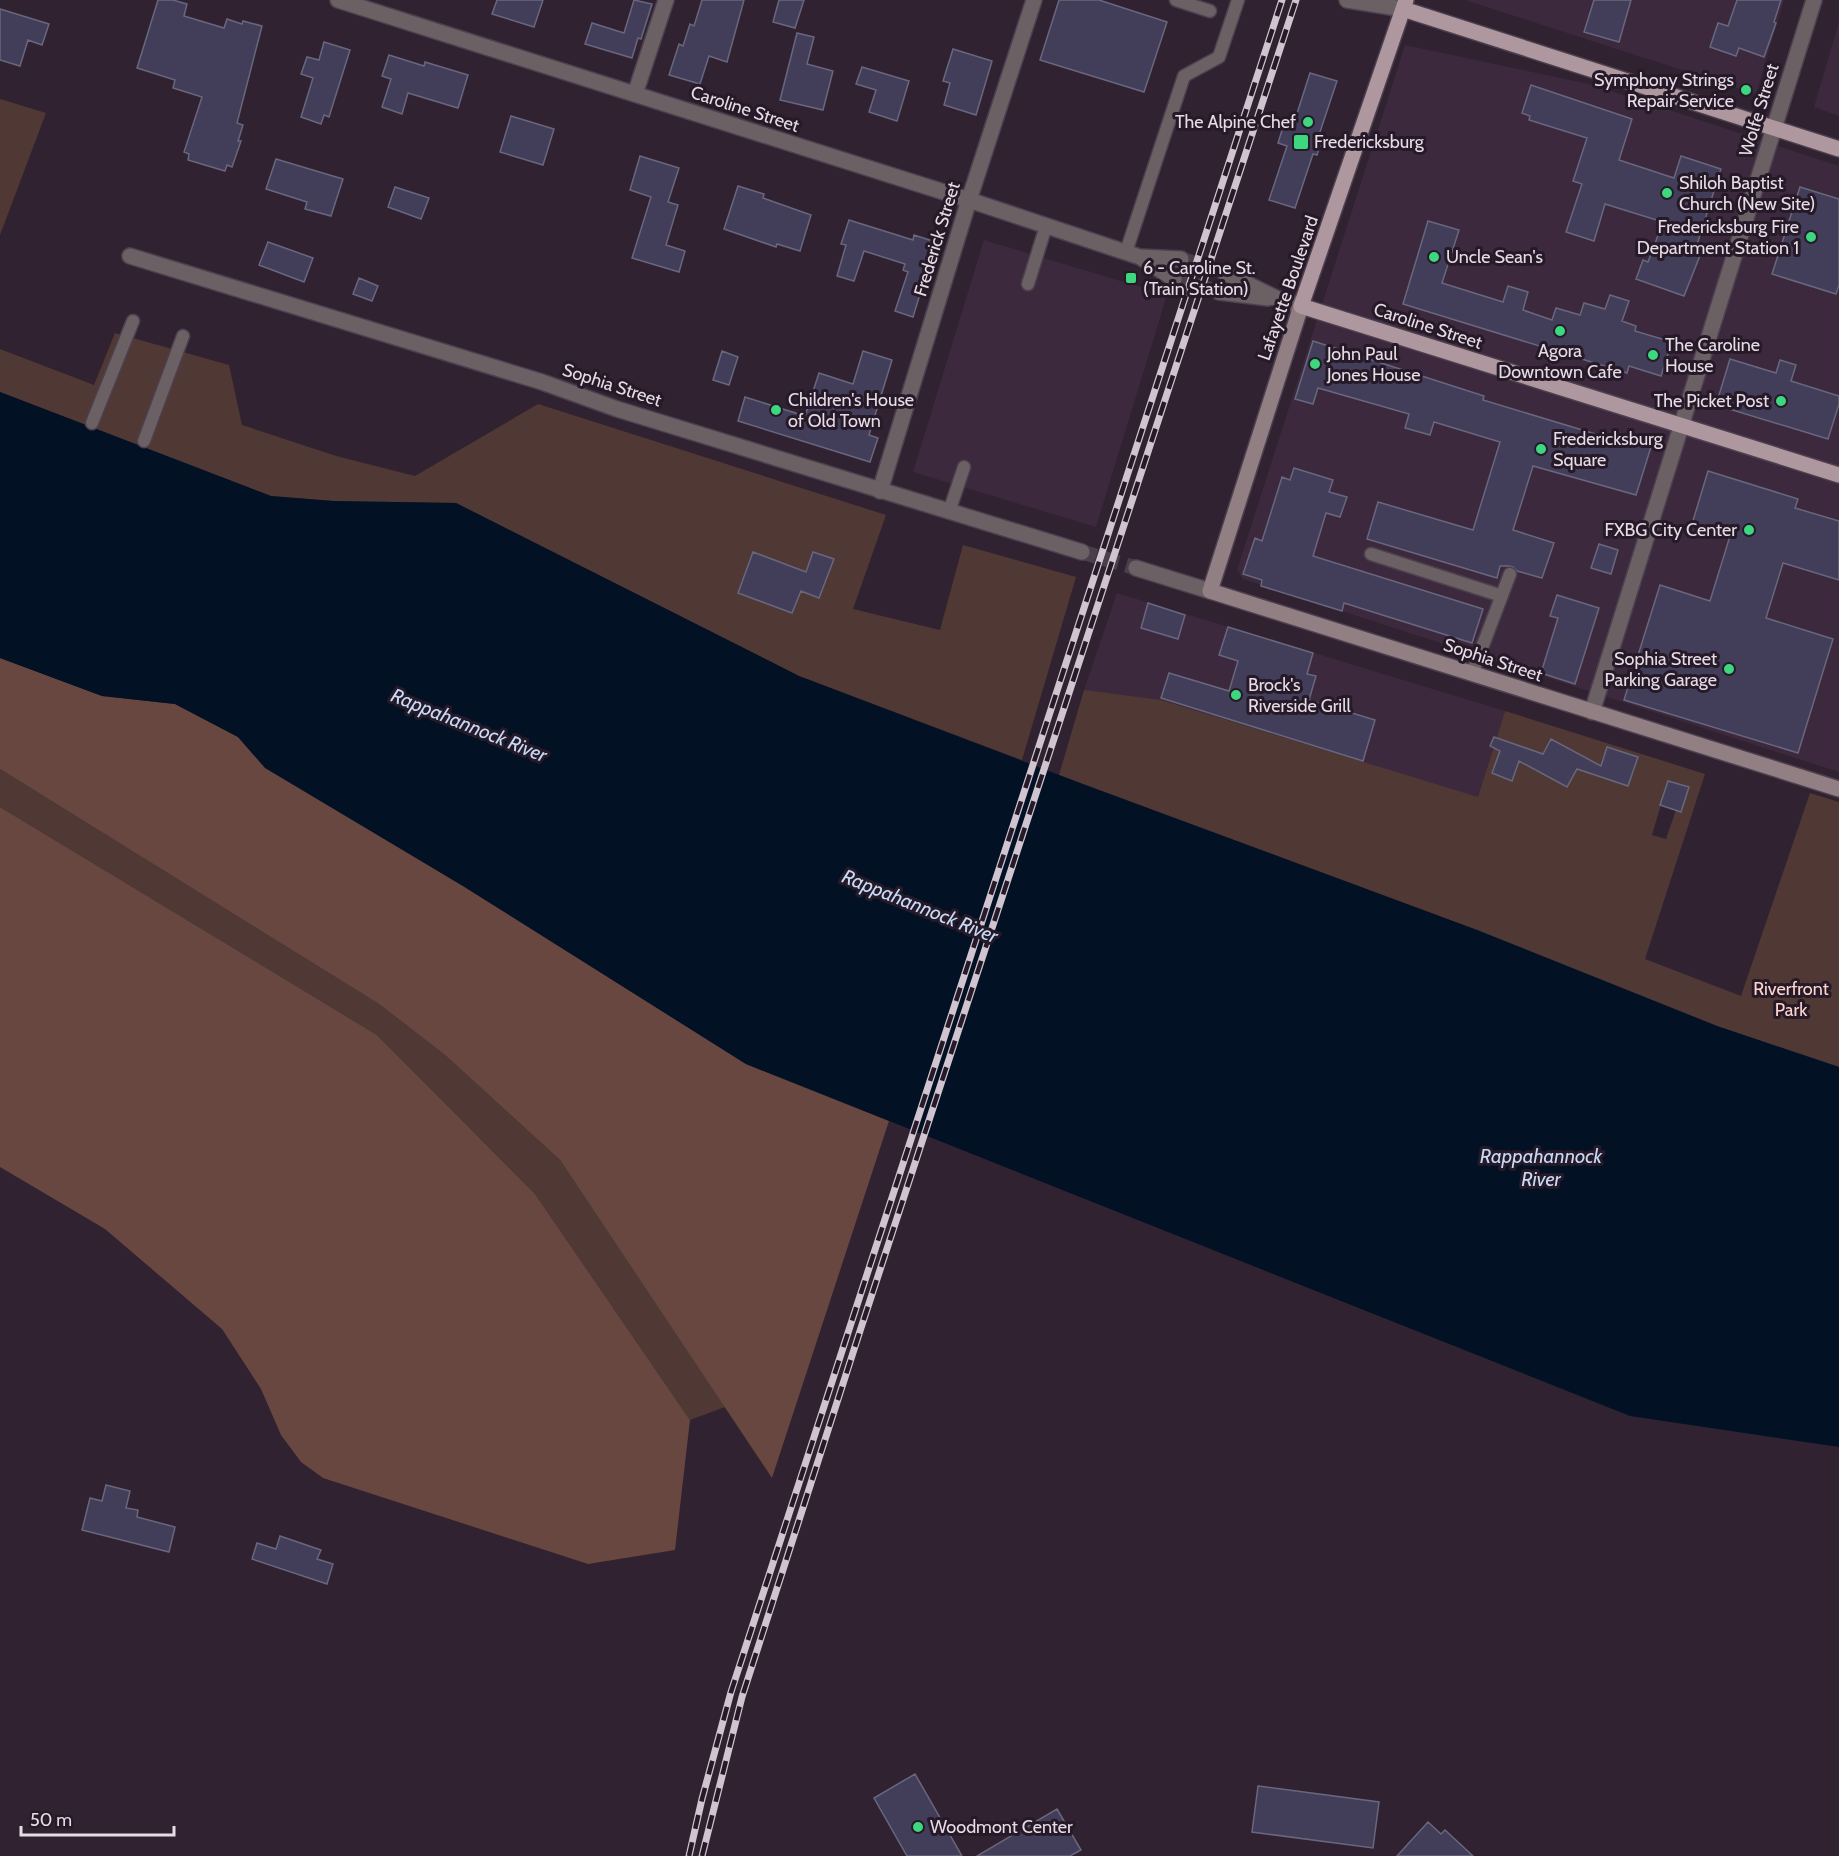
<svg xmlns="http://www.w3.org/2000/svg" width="1839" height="1856" viewBox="0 0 1839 1856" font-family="Cabin,sans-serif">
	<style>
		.built { fill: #3c293d }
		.green { fill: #503934; fill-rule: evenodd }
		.forest { fill: #674740 }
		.water { fill: #031125 }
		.building { fill: #423e5a; stroke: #69677d; stroke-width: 1.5 }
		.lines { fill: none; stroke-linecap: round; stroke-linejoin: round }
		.minor-tunnel { stroke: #4b3e4c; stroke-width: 15; stroke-dasharray: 15 8; stroke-linecap: butt }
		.tertiary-tunnel { stroke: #4b3e4c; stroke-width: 15; stroke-dasharray: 15 8; stroke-linecap: butt }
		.service-casing { stroke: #4d404e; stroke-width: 15 }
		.minor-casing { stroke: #4d404e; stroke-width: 18 }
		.tertiary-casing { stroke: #4d404e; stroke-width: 18 }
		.secondary-casing { stroke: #4d404e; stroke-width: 18 }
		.primary-casing { stroke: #4d404e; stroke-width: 18 }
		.service { stroke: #6b6063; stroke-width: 12 }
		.minor { stroke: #6b6063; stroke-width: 15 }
		.tertiary { stroke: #6b6063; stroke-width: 15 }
		.secondary { stroke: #917f84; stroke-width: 15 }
		.primary { stroke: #ae979e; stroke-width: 15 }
		.rail-casing { stroke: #cfc4cf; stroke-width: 7 }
		.rail { stroke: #261928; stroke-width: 4.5; stroke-dasharray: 14; stroke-linecap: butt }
		.poi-dot { fill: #3cd77e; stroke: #261928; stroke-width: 2 }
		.labels { text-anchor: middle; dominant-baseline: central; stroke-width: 6; stroke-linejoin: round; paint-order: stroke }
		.poi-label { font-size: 18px; fill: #e6dce6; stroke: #261928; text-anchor: start }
		.street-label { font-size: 18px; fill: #e6dce6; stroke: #261928 }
		.park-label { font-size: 18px; fill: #fdd5cd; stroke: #261928 }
		.water-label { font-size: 20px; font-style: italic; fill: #c5dbf7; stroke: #261928 }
	</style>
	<rect width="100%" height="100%" fill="#302231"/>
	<path class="built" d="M1465,0H1784L1756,94Z
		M1839,22V116L1814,107Z
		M1405,45L1593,85L1839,166V772L1243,579L1237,570Z
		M984,240L1167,295L1096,527L913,472Z
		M1117,593L1505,711L1478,797L1084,690Z"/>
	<path class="green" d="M0,99L46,113L0,235Z
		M115,333L229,365L242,425L336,456L415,476L538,404L886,515L853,609L940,630L963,545L1076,577L1022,760L799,676L456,503L333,501L271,496L0,392V349L94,385Z
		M1084,690L1161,700L1478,797L1505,711L1705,774L1645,959L1741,996L1810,793L1839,802V1067L1717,1026L1477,930L1059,775ZM1504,740L1524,748L1512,780L1492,773ZM1550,740L1583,757L1567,787L1535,769ZM1637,757L1628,786L1598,776ZM1668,781L1689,787L1676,810L1666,839L1652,835Z
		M0,769L379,1004L445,1055L560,1160L725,1407L690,1420L535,1194L377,1035L0,807Z"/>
	<path class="forest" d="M0,658L102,696L175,704L238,737L266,768L463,886L746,1064L889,1121L772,1478L560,1160L445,1055L379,1004L0,769Z
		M0,807L377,1035L535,1194L690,1420L675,1550L588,1564L323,1478L301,1462L281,1435L261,1389L222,1329L105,1229L0,1167Z"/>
	<path class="water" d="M0,392L271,496L333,501L456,503L799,676L1088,786L1477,930L1717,1026L1839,1067V1447L1630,1416L746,1064L463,886L265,768L238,737L175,704L102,696L0,658Z"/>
	<path class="building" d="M158,0H173L187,4L184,16L224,28L227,19L242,24L243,21L262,26L237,123L243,125L238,141H241L232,167L227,165L225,171L188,160L189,154L184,152L202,97L173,88L175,80L137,68Z
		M497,0H543L534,27L492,14Z
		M634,0L652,4L641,39L638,38L632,58L585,44L592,23L624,33Z
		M702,0H744L727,62L709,56L700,84L669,75L679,44L683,46L690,24L694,26Z
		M779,0H804L795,28L773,22Z
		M1059,0H1099L1167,22L1144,92L1040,60Z
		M1594,0H1631L1619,42L1584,32Z
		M1737,0H1781L1774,22L1776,23L1764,57L1739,48L1736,56L1710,47L1718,23L1728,26Z
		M0,9L49,24L42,45L28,40L20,66L0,60Z
		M797,33L814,37L807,64L833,71L823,110L780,100Z
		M324,42L350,50L329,117L324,115L321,124L301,117L313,78L301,74L307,57L319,60Z
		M953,49L992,61L976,115L944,105L950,83L943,81Z
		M389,55L424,66L425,62L468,75L458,108L408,93L402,114L382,107L391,79L382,76Z
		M862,67L909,81L897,121L869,112L876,90L856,84Z
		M1310,73L1337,81L1318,138L1322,139L1317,155L1313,154L1295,208L1269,200L1287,146L1278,143L1283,127L1292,129Z
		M1531,85L1632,119L1619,160L1674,178L1681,156L1721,169L1695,251L1701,253L1684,296L1636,279L1643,260L1648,262L1663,222L1605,204L1594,241L1566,232L1582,184L1573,181L1587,138L1529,120L1530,116L1522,113Z
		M511,116L554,129L543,165L500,152Z
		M640,156L679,168L668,202L678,205L666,245L685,251L679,272L632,258L651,197L630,190Z
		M276,159L343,179L331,216L305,209L307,202L266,189Z
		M738,186L764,194L763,198L811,215L800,251L777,244L776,247L724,229Z
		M395,187L429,198L421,219L388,207Z
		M1800,187L1839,199V285L1836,294L1772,274Z
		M849,220L913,240L914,235L936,242L913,317L895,311L908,272L903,270L905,264L864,251L854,281L837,276L846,245L841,244Z
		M1428,221L1459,230L1442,283L1503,302L1508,286L1528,292L1523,310L1552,320L1556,308L1580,315L1584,303L1605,309L1610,295L1629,301L1622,321L1636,326L1635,331L1672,342L1661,376L1629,366L1627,373L1403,304Z
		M268,242L313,258L304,282L259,265Z
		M359,278L378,286L372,301L353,294Z
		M1313,341L1484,396L1483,400L1612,439V437L1631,443L1632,441L1651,447L1636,495L1533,466L1513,530L1554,543L1542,578L1517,571L1513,567L1509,566H1500L1497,578L1367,539L1378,502L1473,530L1500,442L1434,422L1430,435L1405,428L1409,414L1318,388L1313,404L1295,399Z
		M722,351L738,357L729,385L713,380Z
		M863,351L892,360L869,435L878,438L870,462L738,421L745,397L805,416L819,373L853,384Z
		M1730,359L1776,373L1780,360L1796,365L1791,381L1839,396V404L1828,439L1716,405Z
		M1294,468L1333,480L1329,492L1347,497L1340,517L1326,513L1313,556L1483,609L1472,643L1344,603L1342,611L1261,586L1262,580L1243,574L1255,538L1262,541L1282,477L1290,480Z
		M1708,471L1798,499L1795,508L1839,521V580L1783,563L1766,618L1833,639L1798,753L1624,700L1660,585L1710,601L1730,536L1692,524Z
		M1599,544L1618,550L1611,574L1591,568Z
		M753,552L806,572L813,552L834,559L819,598L801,591L792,613L738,593Z
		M1557,595L1599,608L1575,684L1541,673L1558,618L1550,616Z
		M1148,603L1185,615L1178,639L1141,628Z
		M1228,627L1313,653L1307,674L1316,676L1309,700L1375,720L1363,761L1161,698L1169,673L1229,691L1238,661L1219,655Z
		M1494,737L1543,754L1551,739L1601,766L1607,747L1638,757L1628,786L1577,769L1567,787L1519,761L1512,781L1492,773L1500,751L1490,746Z
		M1668,781L1689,787L1681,812L1660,805Z
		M106,1485L130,1491L126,1508L138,1510L137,1517L175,1527L169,1552L82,1530L90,1498L102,1501Z
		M280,1536L321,1550L317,1559L333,1564L327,1584L252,1559L257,1543L276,1549Z
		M915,1774L962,1856H907L874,1798Z
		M1258,1786L1379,1802L1373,1848L1252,1832Z
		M1057,1809L1081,1850L1070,1856H977Z
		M1428,1822L1441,1834L1445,1830L1473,1856H1397Z"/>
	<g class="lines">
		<path class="minor-tunnel" d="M1082,552L1136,568"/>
		<path class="tertiary-tunnel" d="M1181,259L1225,273
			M1174,279L1219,292"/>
		<defs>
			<path id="service" d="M1176,0L1210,11
				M1126,252L1184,76L1219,57L1238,0
				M1028,284L1046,226
				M92,423L133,321
				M144,441L183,336
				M949,512L964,467
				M1371,554L1502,596
				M1472,674L1510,574"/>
			<path id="minor" d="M635,94L666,0
				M130,256L542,382L617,409L1082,552
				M880,491L969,200L1034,0
				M1136,568L1210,591
				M1592,712L1814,0"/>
			<path id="tertiary" d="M338,0L969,200L1140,257L1174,279
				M1347,0L1403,9
				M1140,257L1181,259
				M1225,273L1280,300L1301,306
				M1219,292L1268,298"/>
			<path id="secondary" d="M1301,306L1210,591L1839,789"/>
			<path id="primary" d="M1406,0L1301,306L1839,475
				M1403,9L1839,149"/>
		</defs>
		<use href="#service" class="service-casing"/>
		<use href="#minor" class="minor-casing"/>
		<use href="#tertiary" class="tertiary-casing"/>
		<use href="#secondary" class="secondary-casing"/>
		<use href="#primary" class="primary-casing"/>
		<use href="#service" class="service"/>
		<use href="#minor" class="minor"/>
		<use href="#tertiary" class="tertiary"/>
		<use href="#secondary" class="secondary"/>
		<use href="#primary" class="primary"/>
		<defs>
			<path id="rail" d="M689,1856L702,1799L731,1692L1282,0
				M702,1856L742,1697L860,1331L1296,0"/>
		</defs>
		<use href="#rail" class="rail-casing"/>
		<use href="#rail" class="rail"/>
	</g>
	<g class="poi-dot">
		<circle cx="1746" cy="90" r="6"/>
		<circle cx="1308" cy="122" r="6"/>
		<rect x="1293" y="134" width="16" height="16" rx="3"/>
		<circle cx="1667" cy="193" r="6"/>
		<circle cx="1811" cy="237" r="6"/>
		<circle cx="1434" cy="257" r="6"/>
		<rect x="1125" y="272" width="12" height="12" rx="3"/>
		<circle cx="1560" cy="331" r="6"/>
		<circle cx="1653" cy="355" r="6"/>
		<circle cx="1315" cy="364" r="6"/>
		<circle cx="1781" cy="401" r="6"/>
		<circle cx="776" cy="410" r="6"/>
		<circle cx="1541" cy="449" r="6"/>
		<circle cx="1749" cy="530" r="6"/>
		<circle cx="1729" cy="669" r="6"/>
		<circle cx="1236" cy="695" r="6"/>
		<circle cx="918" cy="1827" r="6"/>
	</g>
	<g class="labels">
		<g class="poi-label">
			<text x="1734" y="80" text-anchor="end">Symphony Strings<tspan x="1734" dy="21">Repair Service</tspan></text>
			<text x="1296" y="122" text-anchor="end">The Alpine Chef</text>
			<text x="1314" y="142">Fredericksburg</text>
			<text x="1679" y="183">Shiloh Baptist<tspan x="1679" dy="21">Church (New Site)</tspan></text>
			<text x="1799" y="227" text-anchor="end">Fredericksburg Fire<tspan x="1799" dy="21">Department Station 1</tspan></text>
			<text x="1446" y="257">Uncle Sean's</text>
			<text x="1143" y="268">6 - Caroline St.<tspan x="1143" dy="21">(Train Station)</tspan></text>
			<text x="1665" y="345">The Caroline<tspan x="1665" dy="21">House</tspan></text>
			<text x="1560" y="351" text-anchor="middle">Agora<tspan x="1560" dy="21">Downtown Cafe</tspan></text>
			<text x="1327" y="354">John Paul<tspan x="1327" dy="21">Jones House</tspan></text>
			<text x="788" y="400">Children's House<tspan x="788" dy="21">of Old Town</tspan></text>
			<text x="1769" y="401" text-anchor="end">The Picket Post</text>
			<text x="1553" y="439">Fredericksburg<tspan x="1553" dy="21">Square</tspan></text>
			<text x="1737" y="530" text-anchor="end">FXBG City Center</text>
			<text x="1717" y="659" text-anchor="end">Sophia Street<tspan x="1717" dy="21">Parking Garage</tspan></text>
			<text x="1248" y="685">Brock's<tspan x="1248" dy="21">Riverside Grill</tspan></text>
			<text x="930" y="1827">Woodmont Center</text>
		</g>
		<g class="street-label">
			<text transform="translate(745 109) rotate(18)">Caroline Street</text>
			<text transform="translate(1759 110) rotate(-73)">Wolfe Street</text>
			<text transform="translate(937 239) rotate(-73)">Frederick Street</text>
			<text transform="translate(1288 288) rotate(-71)">Lafayette Boulevard</text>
			<text transform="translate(1428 326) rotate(18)">Caroline Street</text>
			<text transform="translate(612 385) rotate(18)">Sophia Street</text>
			<text transform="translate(1493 660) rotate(18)">Sophia Street</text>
		</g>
		<g class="park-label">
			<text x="1791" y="989">Riverfront<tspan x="1791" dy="21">Park</tspan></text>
		</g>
		<g class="water-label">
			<text transform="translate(469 725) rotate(22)">Rappahannock River</text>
			<text transform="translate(920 906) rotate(22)">Rappahannock River</text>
			<text x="1541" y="1156">Rappahannock<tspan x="1541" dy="23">River</tspan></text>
		</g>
	</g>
	<path d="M21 1826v9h153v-9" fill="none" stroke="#e6dce6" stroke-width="3"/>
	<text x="30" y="1826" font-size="18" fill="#e6dce6" stroke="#261928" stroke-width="4.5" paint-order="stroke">50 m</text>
</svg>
